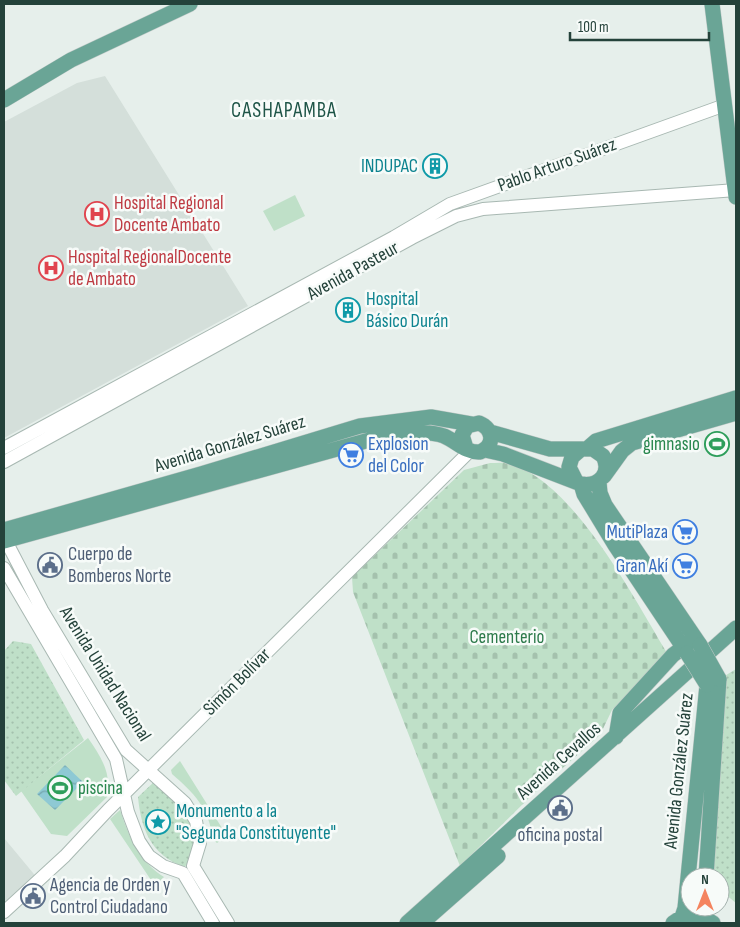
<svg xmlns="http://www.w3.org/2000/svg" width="740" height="927" viewBox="0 0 740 927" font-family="'Sofia Sans Condensed',sans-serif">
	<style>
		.built { fill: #d4dfda }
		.grass { fill: #bfe0c8 }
		.cemetery { fill: url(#cemetery-stones) }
		.park { fill: url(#park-dots) }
		.water { fill: url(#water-waves) }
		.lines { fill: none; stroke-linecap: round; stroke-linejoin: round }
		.minor-casing { stroke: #a8b8b2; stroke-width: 14 }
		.major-casing { stroke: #c2cac8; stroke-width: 16 }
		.minor { stroke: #fff; stroke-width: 12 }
		.major { stroke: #6aa596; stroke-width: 15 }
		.major-bridge-casing { stroke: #c2cac8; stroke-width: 16; stroke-linecap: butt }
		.major-bridge { stroke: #6aa596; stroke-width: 15 }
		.labels { text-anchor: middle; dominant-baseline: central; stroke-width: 5; stroke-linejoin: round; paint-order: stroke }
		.street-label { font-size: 19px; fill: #24423a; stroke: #f7fbf9 }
		.culture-label { font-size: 19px; fill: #0d838f; stroke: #f7fbf9; text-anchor: start }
		.health-label { font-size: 19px; fill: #be3a42; stroke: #f7fbf9; text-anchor: start }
		.shop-label { font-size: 19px; fill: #366cbe; stroke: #f7fbf9; text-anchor: end }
		.leisure-label { font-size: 19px; fill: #27864d; stroke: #f7fbf9; text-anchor: end }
		.service-label { font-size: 19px; fill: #4e5e75; stroke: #f7fbf9; text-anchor: start }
		.park-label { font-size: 19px; fill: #2d7a4b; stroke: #f7fbf9 }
		.quarter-label { font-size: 21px; letter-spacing: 1px; fill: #1f5548; stroke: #f7fbf9 }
	</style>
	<defs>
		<pattern id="cemetery-stones" width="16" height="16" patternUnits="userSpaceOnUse" patternTransform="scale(1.25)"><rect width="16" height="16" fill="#bfe0c8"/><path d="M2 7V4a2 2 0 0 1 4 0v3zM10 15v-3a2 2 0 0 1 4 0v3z" fill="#a4c1ad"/></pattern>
		<pattern id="park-dots" width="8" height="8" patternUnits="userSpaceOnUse" patternTransform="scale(1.25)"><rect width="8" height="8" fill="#bfe0c8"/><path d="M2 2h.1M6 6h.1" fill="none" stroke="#a4c1ad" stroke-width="1.8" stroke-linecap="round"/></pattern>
		<pattern id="water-waves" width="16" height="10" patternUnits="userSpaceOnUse" patternTransform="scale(1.25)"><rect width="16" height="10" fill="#8ec9d4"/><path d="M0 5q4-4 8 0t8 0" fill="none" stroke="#74a5ad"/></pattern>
	</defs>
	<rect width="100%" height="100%" fill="#e6efeb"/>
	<path class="built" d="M105,76L248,306L4,438V122L77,83Z
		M4,838L38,879L4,912Z"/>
	<path class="grass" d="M295,195L305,216L274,231L263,211Z
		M88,738C101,757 112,773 107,797L67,836L51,834L21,791Z
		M180,761L227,836L217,843L212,839C211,810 193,792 172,774L171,770Z
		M120,810C129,837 139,861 164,877L155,886L110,819Z"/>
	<path class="cemetery" d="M490,463C496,463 503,462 509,464C572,479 635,600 667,653L612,710L600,735L531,796L460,866L353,592L352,577L464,470Z"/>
	<path class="park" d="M13,641L31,644L84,740L16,796L4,780V651Z
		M736,669V903L720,890V877H713L723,677Z
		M155,781L189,804L199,856L184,867C151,855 141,829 138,797Z"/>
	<path class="water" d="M65,765L83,782L55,810L37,794Z"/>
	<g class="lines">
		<defs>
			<path id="minor" d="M4,448L394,237L450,204L725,105
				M4,462L412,238L456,216L483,209L736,190
				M6,541L42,610L126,750L185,803L196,821L200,843L193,866L228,923
				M4,568L116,759L128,812L139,841L149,856L163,866L183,873L213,923
				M4,912L65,856L108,810L470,451"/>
			<path id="major" d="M712,4L736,197
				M4,100L71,60L190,4
				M588,448L596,441L736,398
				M485,450L503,454L581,484C599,487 612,473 603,456L593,449H550L490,432
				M604,476L622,451L632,443L736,413
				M576,481L569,467L572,457L580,450
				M599,482L600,493L605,505L700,645
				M581,484L584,494L615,545L687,653
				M4,530L201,474L360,426L431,417L471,424
				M4,541L391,434C408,433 428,430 444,436C456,441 466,453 480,452C495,446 494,429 479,423L467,426L462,435L466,448
				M616,737L620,713L673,655L689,643
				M706,877L719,679
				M682,917L685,908L707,685
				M407,923L736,628
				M422,923L498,856
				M673,923C686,913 701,914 713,923"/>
		</defs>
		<use href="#minor" class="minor-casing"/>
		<use href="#major" class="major-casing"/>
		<use href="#minor" class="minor"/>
		<use href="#major" class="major"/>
		<defs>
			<path id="major-bridge" d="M700,645L719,679
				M687,653L707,685"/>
		</defs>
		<use href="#major-bridge" class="major-bridge-casing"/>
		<use href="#major-bridge" class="major-bridge"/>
	</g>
	<defs>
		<symbol id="building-ring" viewBox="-11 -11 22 22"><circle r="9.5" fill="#f7fbf9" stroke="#0f9aa8" stroke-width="1.5"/><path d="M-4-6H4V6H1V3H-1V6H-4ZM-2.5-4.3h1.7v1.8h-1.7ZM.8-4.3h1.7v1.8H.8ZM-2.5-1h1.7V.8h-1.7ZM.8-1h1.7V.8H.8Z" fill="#0f9aa8"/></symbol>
		<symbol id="hospital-ring" viewBox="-11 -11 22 22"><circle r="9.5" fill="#f7fbf9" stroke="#e0444e" stroke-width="1.5"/><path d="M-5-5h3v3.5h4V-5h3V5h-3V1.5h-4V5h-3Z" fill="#e0444e"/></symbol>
		<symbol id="stadium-ring" viewBox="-11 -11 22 22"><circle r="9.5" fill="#f7fbf9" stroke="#2e9e5b" stroke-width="1.5"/><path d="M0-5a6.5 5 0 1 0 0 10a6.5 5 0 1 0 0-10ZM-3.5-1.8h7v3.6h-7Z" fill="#2e9e5b"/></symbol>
		<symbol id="supermarket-ring" viewBox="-11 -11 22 22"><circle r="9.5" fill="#f7fbf9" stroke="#3f7fe0" stroke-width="1.5"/><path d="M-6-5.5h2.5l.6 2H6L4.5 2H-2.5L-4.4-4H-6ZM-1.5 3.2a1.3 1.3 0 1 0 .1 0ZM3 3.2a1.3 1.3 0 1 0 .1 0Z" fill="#3f7fe0"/></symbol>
		<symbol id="civic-ring" viewBox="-11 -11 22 22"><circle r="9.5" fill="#f7fbf9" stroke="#5c6f8a" stroke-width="1.5"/><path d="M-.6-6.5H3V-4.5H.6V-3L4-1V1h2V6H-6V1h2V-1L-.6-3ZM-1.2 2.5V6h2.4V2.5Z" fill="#5c6f8a"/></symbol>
		<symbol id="sight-ring" viewBox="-11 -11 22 22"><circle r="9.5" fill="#f7fbf9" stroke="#0f9aa8" stroke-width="1.5"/><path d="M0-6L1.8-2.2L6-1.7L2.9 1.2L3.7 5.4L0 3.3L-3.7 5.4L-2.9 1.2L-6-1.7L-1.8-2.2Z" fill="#0f9aa8"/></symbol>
	</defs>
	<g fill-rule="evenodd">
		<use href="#building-ring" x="421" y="152" width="28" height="28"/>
		<use href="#hospital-ring" x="83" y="200" width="28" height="28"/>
		<use href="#hospital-ring" x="37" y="254" width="28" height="28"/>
		<use href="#building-ring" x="334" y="296" width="28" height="28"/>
		<use href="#stadium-ring" x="703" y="430" width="28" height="28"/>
		<use href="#supermarket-ring" x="337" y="441" width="28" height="28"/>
		<use href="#supermarket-ring" x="671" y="518" width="28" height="28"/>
		<use href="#civic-ring" x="36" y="551" width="28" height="28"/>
		<use href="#supermarket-ring" x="671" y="552" width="28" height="28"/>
		<use href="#stadium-ring" x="46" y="774" width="28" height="28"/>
		<use href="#civic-ring" x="546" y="794" width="28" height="28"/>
		<use href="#sight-ring" x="144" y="808" width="28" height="28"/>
		<use href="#civic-ring" x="19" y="882" width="28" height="28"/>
	</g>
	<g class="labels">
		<g class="street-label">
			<text transform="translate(557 165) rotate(-20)">Pablo Arturo Suárez</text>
			<text transform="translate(353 271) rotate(-29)">Avenida Pasteur</text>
			<text transform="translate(230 444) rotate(-17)">Avenida González Suárez</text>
			<text transform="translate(105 674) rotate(58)">Avenida Unidad Nacional</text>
			<text transform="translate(237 682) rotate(-45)">Simón Bolívar</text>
			<text transform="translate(559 761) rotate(-42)">Avenida Cevallos</text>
			<text transform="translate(679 771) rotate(-84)">Avenida González Suárez</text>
		</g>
		<g class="culture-label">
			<text x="418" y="166" text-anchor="end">INDUPAC</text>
			<text x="366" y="299">Hospital<tspan x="366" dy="22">Básico Durán</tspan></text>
			<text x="176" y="811">Monumento a la<tspan x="176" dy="22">"Segunda Constituyente"</tspan></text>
		</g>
		<g class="health-label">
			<text x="114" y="203">Hospital Regional<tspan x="114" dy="22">Docente Ambato</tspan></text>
			<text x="68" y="257">Hospital RegionalDocente<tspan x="68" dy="22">de Ambato</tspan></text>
		</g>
		<g class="shop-label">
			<text x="368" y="444" text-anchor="start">Explosion<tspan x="368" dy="22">del Color</tspan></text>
			<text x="668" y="532">MutiPlaza</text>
			<text x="668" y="566">Gran Akí</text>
		</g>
		<g class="leisure-label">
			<text x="700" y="444">gimnasio</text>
			<text x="78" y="788" text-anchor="start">piscina</text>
		</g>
		<g class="service-label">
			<text x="68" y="554">Cuerpo de<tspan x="68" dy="22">Bomberos Norte</tspan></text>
			<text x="560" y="835" text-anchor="middle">oficina postal</text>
			<text x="50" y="885">Agencia de Orden y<tspan x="50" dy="22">Control Ciudadano</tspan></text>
		</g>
		<g class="park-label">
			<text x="507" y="637">Cementerio</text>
		</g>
		<g class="quarter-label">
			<text x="284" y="110">CASHAPAMBA</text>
		</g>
	</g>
	<rect width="740" height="927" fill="none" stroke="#24423a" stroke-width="10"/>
	<g transform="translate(705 892)"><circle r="24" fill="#f7fbf9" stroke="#a3b1ad"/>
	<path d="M0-4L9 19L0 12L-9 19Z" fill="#f4845f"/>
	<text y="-8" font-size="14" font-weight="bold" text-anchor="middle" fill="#24423a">N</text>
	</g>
	<path d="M570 32v8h139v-8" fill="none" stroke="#24423a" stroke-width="2.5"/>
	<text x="578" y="32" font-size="15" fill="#24423a" stroke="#f7fbf9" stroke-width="4" paint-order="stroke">100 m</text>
</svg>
